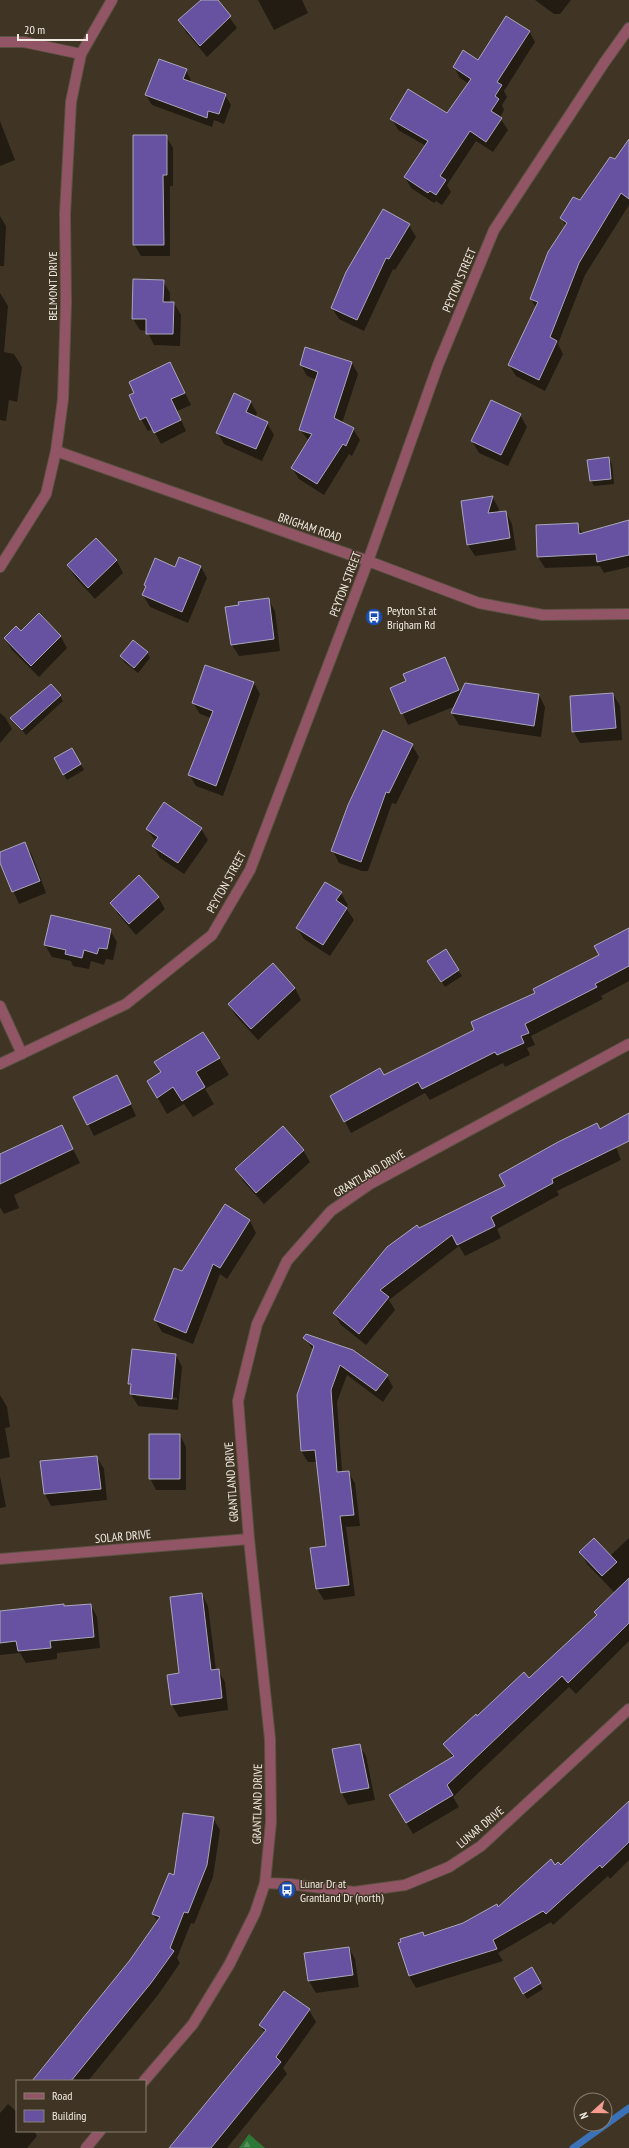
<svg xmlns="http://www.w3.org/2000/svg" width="629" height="2148" viewBox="0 0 629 2148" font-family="'PT Sans Narrow',sans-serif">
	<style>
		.forest { fill: url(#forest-firs) }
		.shadow { fill: #0007; fill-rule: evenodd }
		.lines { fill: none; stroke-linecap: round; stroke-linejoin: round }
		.stream { stroke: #3b72b7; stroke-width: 7 }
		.building { fill: #6652a1; stroke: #a9a6bb }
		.minor-casing { stroke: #5c5243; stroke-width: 12 }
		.minor { stroke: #925565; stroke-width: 10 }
		.labels { text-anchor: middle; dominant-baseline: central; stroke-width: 3; stroke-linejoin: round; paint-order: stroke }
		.street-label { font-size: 12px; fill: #f2ebe1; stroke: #403525 }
		.poi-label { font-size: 12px; fill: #f2ebe1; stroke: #403525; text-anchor: start }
	</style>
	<defs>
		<pattern id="forest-firs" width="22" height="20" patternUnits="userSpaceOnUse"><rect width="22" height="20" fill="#2d7837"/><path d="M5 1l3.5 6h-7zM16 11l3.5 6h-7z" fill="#56925d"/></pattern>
	</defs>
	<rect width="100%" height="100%" fill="#403525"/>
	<path class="forest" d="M249,2134L265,2148H239Z"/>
	<path class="shadow" d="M203,0H217L237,28L207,57L186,32L179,20Z
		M258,0H302L308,13L274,30Z
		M535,0H571L560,14H554Z
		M529,31L535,42L504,91L507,97L502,105L504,110L500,118L508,130L493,152L476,141L447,185L451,192L442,205L436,201L434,203L411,188L405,177L426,146L398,130L392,119L448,114L469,84L460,78L454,67L478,62Z
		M186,70L191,80L190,83L225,95L231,105L224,124L214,120L212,127L152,105L146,95Z
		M0,121L15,160L0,166Z
		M166,136L173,148V186H170V256H141L134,244Z
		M629,143V205L585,275L558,344L563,354L545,391L516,376L509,365L536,308L531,299L566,226L561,218L580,202Z
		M0,216L6,226L4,266H0Z
		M409,225L416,237L395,270L393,269L364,331L339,319L332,308Z
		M163,281L170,293V303H174L181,315L180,346L154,345L147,331L140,330L133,319Z
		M0,293L8,306L4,352L14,354L22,367L17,402L9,400L6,421L0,420Z
		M306,349L352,363L358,374L342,423L353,429L360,440L352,456L349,454L324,495L299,479L292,468L309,441L300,430L317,380L307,376L301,365Z
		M176,375L191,405L177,411L186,431L161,444L153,429L148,431L141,419Z
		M250,401L257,413L255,418L267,423L274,435L262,461L224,444L217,432Z
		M520,415L527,427L508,466L479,453L472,441Z
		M608,458L612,464L614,484L594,486L591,481Z
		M493,498L499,509L498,513L506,512L512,524L516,550L475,556L468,545L462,502Z
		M629,521V567L604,573L600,566L545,568L538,557L577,524L583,534Z
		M96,539L117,561L123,573L95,599L75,577L68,566Z
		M180,558L201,567L207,578L188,623L150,607L143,595L147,588L145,585L176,568Z
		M268,599L275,611L280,651L239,656L232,645L240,606Z
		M39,615L61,637L67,648L39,677L12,650L5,639L21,632Z
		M147,652L150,658L138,673L124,662L121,656Z
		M445,658L461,693L539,695L545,707L541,737L459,725L452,713L456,706L408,725L391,688L407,681Z
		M254,683L260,694L223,796L196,786L189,774L211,718L200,714L193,703Z
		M613,694L620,706L622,740L580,743L573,731Z
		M60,696L63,701L26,735L12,718Z
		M0,713L5,717L12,729L0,743Z
		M412,745L419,757L396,804L392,803L368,871H362L339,863L333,851Z
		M71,749L84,770L67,780L55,759Z
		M147,829H201L208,840L184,874L160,858L153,846L156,842Z
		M25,844L32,855L46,893L19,904L0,860Z
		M341,893L348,905L346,908L354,920L330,956L304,939L297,928Z
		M158,897L165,909L136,935L118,914L111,903Z
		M629,929V981L601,996L603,999L531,1036L535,1045L527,1048L530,1055L505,1067L503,1063L430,1100L425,1093L351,1133L331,1096L384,1077L476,1030L600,955Z
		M110,930L117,942L113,960L106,959L104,965L91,961L89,969L73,966L71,961L52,957L45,945Z
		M445,951L462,976L445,987L429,961Z
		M272,965L295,988L301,1000L258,1040L236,1016L229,1005Z
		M219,1058L229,1075L205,1089L214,1104L193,1117L184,1104L167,1114L148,1081L162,1073Z
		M123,1088L136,1116L94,1136L88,1124Z
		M61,1126L80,1163L14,1195L19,1208L4,1214L0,1207V1156Z
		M600,1130L613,1139L621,1160L557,1191L559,1195L497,1229L501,1238L465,1256L459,1246L389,1300L395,1310L366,1345L341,1325L334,1313L507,1187Z
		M303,1150L310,1162L264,1204L243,1181L237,1169Z
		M226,1206L250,1221L256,1233L227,1279L220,1274L193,1344L162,1332L155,1320Z
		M305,1338L387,1376L393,1387L383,1402L347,1375L337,1402L342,1472H348L355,1483L360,1526L346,1527L355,1596L324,1600L317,1589L312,1549L327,1547L318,1462H308L301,1451L298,1395L314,1351Z
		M132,1350L176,1355L182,1367L178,1410L138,1406L131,1394L132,1389L129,1384ZM136,1394L177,1398V1400L136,1396Z
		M0,1395L7,1407L10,1427L5,1428L10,1457L0,1459Z
		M180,1435L186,1447V1490H156L150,1478Z
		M97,1457L104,1469L107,1500L51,1506L45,1494L42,1462Z
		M0,1476L6,1507L0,1508Z
		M629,1538V1641L576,1694L569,1687L453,1797L459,1807L413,1834L390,1795L453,1758L445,1744L529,1679L597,1616L595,1612L615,1593L587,1564L581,1552L610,1556Z
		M202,1594L208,1606L216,1670H218L225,1682L228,1710L179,1717L172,1705L168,1675L180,1674Z
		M64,1605L65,1607L91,1605L97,1617L100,1648L57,1653V1659L26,1663L20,1653L0,1655V1612Z
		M359,1745L366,1756L375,1800L348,1805L342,1793L333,1750Z
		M629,1802V1860L610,1879L608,1876L553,1925L551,1922L498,1953L503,1961L416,1988L409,1976L400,1944L464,1924L498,1908L555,1866H561Z
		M213,1818L220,1830L213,1877L194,1924L191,1923L177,1958L180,1963L158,1995L88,2081H38L131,1961L158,1922L153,1914Z
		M349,1948L355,1959L359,1987L316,1993L309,1981L306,1953Z
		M531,1969L543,1989L527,1999L515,1978Z
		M309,2010L316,2022L283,2068L287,2074L227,2148H170L265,2033L260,2025Z
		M8,2104L17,2112V2131H34L37,2136L27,2148H0V2113Z"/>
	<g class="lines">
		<path class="stream" d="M573,2148L629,2108"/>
	</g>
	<path class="building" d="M201,0H218L231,16L200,46L178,20Z
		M506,16L530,31L497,82L502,85L495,96L499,99L491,111L502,118L486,142L470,131L440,176L446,180L436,195L430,191L428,193L404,177L428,141L390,119L408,89L447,113L471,79L453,67L463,50L478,60Z
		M159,59L187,69L183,79L226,94L219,114L208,111L207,118L145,95Z
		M133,135H167V175H163L164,245H133Z
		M629,139V199L621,193L579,263L550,337L557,341L539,380L508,365L538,302L530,299L548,252L567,223L560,218L573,197L580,200L610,157L615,159Z
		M383,209L410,224L389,259L386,258L357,320L331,308L346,272Z
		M133,279L164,280L163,302H174L173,334H146V319H132Z
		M305,347L352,362L334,418L354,428L346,446L343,444L317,484L291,468L312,434L299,430L318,372L300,365Z
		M170,362L185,393L171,399L181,420L154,433L146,417L140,420L129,395L134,393L129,382Z
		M234,393L251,401L246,412L268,422L256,449L216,433Z
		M491,400L521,414L501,455L471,441Z
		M609,457L611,479L590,481L587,460Z
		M493,496L488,513L506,511L510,538L467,545L461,501Z
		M629,520V555L597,562L596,554L537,557L536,525L578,523L579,534Z
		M96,538L117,560L88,588L67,565Z
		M179,557L201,566L182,612L142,595L146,586L144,585L155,558L175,567Z
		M269,598L274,639L231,645L225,607L239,605L238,602Z
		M39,613L61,636L31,666L4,638L16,626L21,631Z
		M133,640L148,652L134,668L120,656Z
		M445,657L459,690L401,714L390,688L406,681L403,674Z
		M205,665L254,682L216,786L188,775L213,711L192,703Z
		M465,683L539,694L534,726L451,713Z
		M51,684L61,695L22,730L10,718Z
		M613,693L616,728L572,732L570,696Z
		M383,730L413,744L389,793L386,792L361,862L331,851L348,805Z
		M72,748L81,764L63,775L54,758Z
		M164,802L202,828L178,863L152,846L158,837L146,829Z
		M25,842L40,881L12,892L0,863V852Z
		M139,875L159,897L129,924L110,903Z
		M325,882L342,892L336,900L347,908L323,945L296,928Z
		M51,915L111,929L107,949L99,948L97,954L84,950L82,958L65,954L66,950L44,945Z
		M629,928V966L595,984L597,987L525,1024L529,1033L521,1036L524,1043L497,1055L495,1052L422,1089L418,1082L344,1122L330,1096L380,1068L384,1075L474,1030L471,1022L535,993L533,989L599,955L594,946Z
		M446,949L459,970L441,982L427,961Z
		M273,963L295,988L251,1029L228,1004Z
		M203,1032L220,1058L196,1072L205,1087L182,1101L173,1087L157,1098L147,1081L161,1072L154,1062Z
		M117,1075L131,1104L87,1125L73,1097Z
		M629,1113V1141L552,1179L553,1183L491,1217L495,1226L457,1245L452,1235L380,1290L389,1297L359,1334L333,1313L387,1247L417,1225L419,1228L505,1186L499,1175L558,1142L597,1123L600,1129Z
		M62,1125L73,1149L0,1184V1154Z
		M283,1126L304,1150L256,1193L235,1169Z
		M225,1204L250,1220L220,1268L213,1264L186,1333L154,1320L174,1268L182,1271Z
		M306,1334L353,1350L388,1375L376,1391L340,1365L331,1390L337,1472L349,1471L354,1515L340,1516L349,1585L316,1589L310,1548L326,1546L315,1450L301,1451L297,1395L314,1346L303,1338Z
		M132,1349L176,1354L172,1399L130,1394L131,1384H128Z
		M149,1434H180V1479H149Z
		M97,1456L101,1489L44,1494L40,1461Z
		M594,1538L617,1562L602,1576L579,1552Z
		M629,1578V1623L568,1683L562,1676L447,1785L453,1795L406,1823L389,1795L454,1756L443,1744L476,1714L477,1716L524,1672L529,1678L597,1615L594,1612Z
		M202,1593L211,1670L219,1669L222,1698L171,1705L167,1675L179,1673L170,1597Z
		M64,1604V1606L91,1604L94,1637L50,1641L51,1648L18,1651L16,1641L0,1643V1611Z
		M360,1744L369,1788L341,1793L332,1749Z
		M629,1801V1842L602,1868L600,1865L546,1914L543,1911L493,1940L497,1949L409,1976L398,1943L401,1942L400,1939L423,1932L424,1936L463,1923L497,1904L498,1907L551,1859L555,1865L558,1862L561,1865Z
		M183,1813L214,1817L207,1865L188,1913L184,1912L170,1948L174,1951L151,1983L71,2081H32L130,1960L160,1917L152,1914L169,1873L174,1875Z
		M349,1947L353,1975L308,1981L304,1953Z
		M532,1967L541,1983L523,1994L514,1978Z
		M284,1991L310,2009L276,2057L281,2062L211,2148H169L266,2030L259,2025Z"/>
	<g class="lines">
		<defs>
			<path id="minor" d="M0,42H24L81,54
				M56,451L368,561L479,603L543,615L629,614
				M0,567L46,494L56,451L63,399L66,303L65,214L71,102L81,54L112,0
				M0,1006L22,1054
				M0,1064L126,1004L212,935L250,870L368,561L438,365L494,230L604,63L629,28
				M0,1559L249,1539
				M265,1883L290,1884L354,1892L405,1885L449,1867L481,1846L629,1709
				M144,2081L193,2024L229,1965L255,1913L265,1883L271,1822L270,1739L249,1539L238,1401L257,1324L287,1261L331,1211L370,1184L629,1044
				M86,2148L100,2131"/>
		</defs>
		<use href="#minor" class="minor-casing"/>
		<use href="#minor" class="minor"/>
	</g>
	<defs>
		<symbol id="bus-disc" viewBox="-11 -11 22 22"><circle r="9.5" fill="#1a4fb4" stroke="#403525"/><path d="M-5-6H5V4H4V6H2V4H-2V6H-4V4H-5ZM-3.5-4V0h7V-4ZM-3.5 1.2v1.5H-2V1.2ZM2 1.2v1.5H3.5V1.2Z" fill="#fff"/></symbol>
	</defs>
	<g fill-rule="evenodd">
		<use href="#bus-disc" x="364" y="607" width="20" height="20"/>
		<use href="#bus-disc" x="277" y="1880" width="20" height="20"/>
	</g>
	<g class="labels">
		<g class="street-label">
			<text transform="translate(459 280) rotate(-67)">PEYTON STREET</text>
			<text transform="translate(52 286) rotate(-90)">BELMONT DRIVE</text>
			<text transform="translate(310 527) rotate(19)">BRIGHAM ROAD</text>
			<text transform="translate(345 584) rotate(-69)">PEYTON STREET</text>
			<text transform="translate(226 882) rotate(-61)">PEYTON STREET</text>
			<text transform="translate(369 1173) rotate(-31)">GRANTLAND DRIVE</text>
			<text transform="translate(231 1482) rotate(-94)">GRANTLAND DRIVE</text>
			<text transform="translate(123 1536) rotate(-5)">SOLAR DRIVE</text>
			<text transform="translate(257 1804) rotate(-89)">GRANTLAND DRIVE</text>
			<text transform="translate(480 1827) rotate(-40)">LUNAR DRIVE</text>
		</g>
		<g class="poi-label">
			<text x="387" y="610">Peyton St at<tspan x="387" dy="14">Brigham Rd</tspan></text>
			<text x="300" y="1883">Lunar Dr at<tspan x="300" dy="14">Grantland Dr (north)</tspan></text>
		</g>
	</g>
	<rect x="16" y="2080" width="130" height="52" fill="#403525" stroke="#877e70"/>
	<rect x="24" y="2093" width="20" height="6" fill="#925565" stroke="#877e70"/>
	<text x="52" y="2100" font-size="12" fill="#f2ebe1">Road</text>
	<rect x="24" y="2110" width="20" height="12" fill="#6652a1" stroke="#877e70"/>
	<text x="52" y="2120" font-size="12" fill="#f2ebe1">Building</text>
	<g transform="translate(593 2112) rotate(249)"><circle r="19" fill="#403525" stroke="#877e70"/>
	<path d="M0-3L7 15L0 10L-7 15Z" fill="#f59c90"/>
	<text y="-6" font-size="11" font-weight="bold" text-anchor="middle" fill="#f2ebe1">N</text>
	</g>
	<path d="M18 34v6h69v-6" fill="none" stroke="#f2ebe1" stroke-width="2"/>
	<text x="24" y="34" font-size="12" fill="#f2ebe1" stroke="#403525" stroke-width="3" paint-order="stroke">20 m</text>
</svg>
